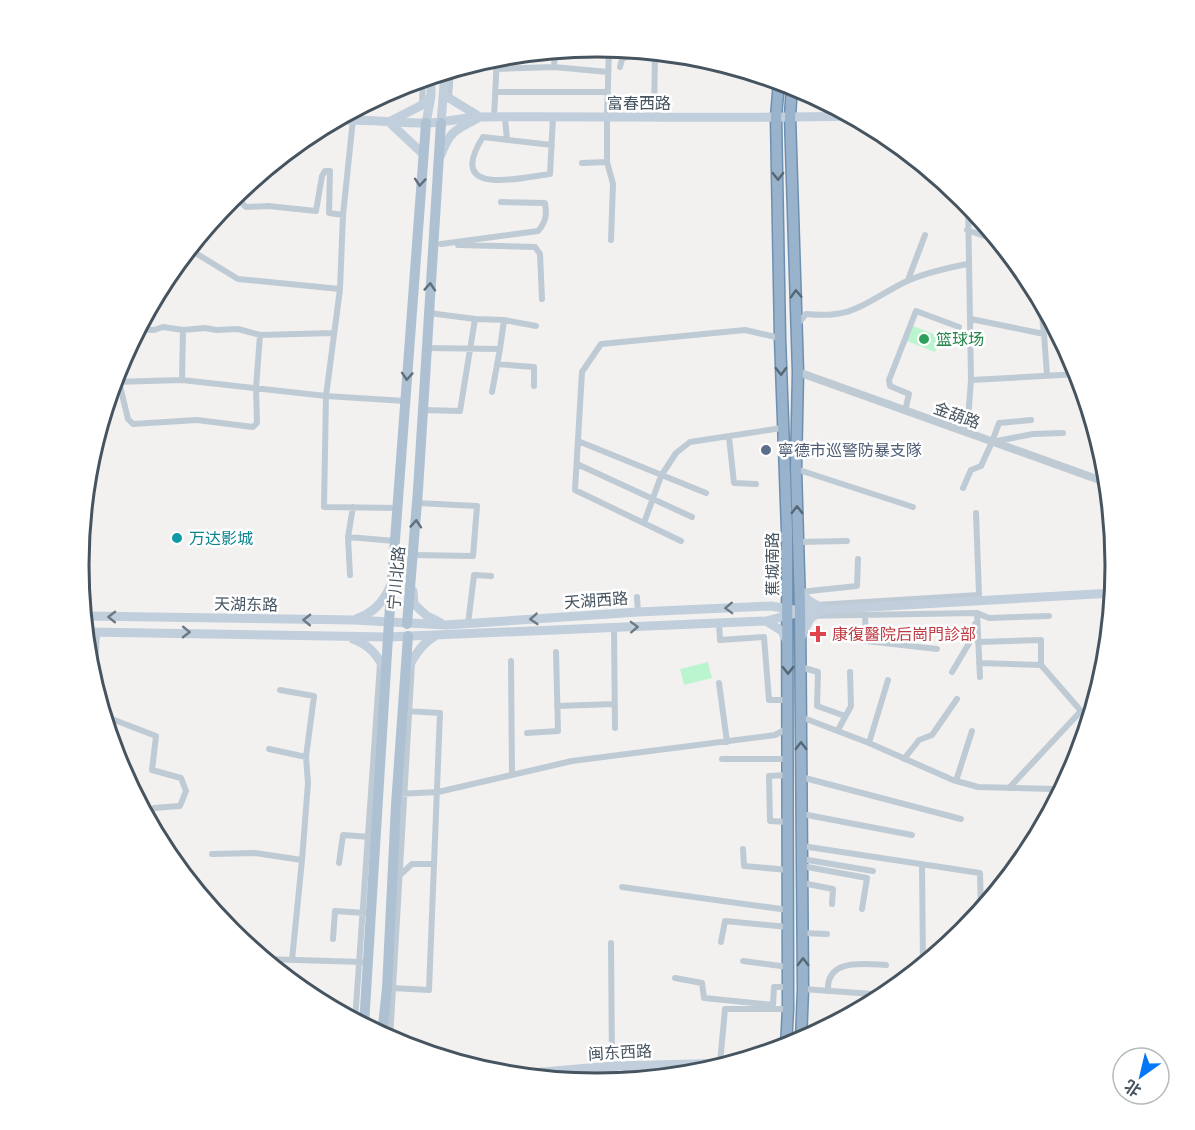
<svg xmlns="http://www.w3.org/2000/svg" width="1195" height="1130" viewBox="0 0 1195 1130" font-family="'Golos Text','Noto Sans SC',sans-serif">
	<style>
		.green { fill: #baf5cf }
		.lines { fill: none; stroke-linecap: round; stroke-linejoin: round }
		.trunk-casing { stroke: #6e90b0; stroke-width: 13 }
		.minor { stroke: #bfcbd4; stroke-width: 6 }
		.tertiary { stroke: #bfcbd4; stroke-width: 8 }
		.secondary { stroke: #c1cedb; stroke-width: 9 }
		.primary { stroke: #adc1d2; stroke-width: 10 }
		.trunk { stroke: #98b3cb; stroke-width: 10 }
		.oneway { stroke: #566775 }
		.oneway2 { stroke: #606f7c }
		.oneway3 { stroke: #6b7985 }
		.leisure-dot { fill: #2e9e5b; stroke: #fff; stroke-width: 2 }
		.service-dot { fill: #5c6f8a; stroke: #fff; stroke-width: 2 }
		.culture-dot { fill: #0f9aa8; stroke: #fff; stroke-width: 2 }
		.health-dot { fill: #e0444e; stroke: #fff; stroke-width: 2 }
		.labels { text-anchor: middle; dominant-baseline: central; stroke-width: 5; stroke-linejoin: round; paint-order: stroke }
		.street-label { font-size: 16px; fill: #465460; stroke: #fff }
		.leisure-label { font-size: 16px; fill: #27864d; stroke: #fff; text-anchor: start }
		.service-label { font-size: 16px; fill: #4e5e75; stroke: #fff; text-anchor: start }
		.culture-label { font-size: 16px; fill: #0d838f; stroke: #fff; text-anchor: start }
		.health-label { font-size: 16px; fill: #be3a42; stroke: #fff; text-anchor: start }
		.rim { fill: none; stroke: #465460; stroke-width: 3 }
	</style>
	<rect width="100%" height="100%" fill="#f3f0f0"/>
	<path class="green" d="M913,326L941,337L935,352L907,341Z
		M708,662L712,678L684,685L680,669Z"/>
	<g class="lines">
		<defs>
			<path id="trunk" d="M779,81L776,117L780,338L787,531L788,1009L786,1047
				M792,85L790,116L798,372L796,469L800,606L803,989L801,1041"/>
		</defs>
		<use href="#trunk" class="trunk-casing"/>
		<path class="minor" d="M609,48L607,118V162L613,184L611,240
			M554,67L555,51
			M620,67L622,59L631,55L649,54V52
			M496,69L554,67L608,72
			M495,92H607
			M449,98L451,70
			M422,104L423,79
			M494,118L497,56
			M505,118L507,140
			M654,118L655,52
			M316,130H323L353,119L343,215L340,289L326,396L324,507L398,508
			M552,145L483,137C445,197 518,178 550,174L553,117
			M582,163L607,162
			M272,164L285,162V154
			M234,196L246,207L268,206L316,211L322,176L325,171H330L329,213L343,215
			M967,230L999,241
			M441,244L538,231C546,222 547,215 545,203L501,202
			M458,245L535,247L540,254L542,299
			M189,249L238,279L340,289
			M908,280L925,235
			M1040,298L1044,334
			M971,319L1044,334L1047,375
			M504,320L536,326
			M798,324L806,314C855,319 865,302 905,282C924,273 947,268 967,264
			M138,329L154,330L163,327L183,330L205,328L216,330L238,329L260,335L334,333
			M427,348L500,349L504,320L475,319
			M497,364L534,367V386
			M182,380L183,330
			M971,380L1079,374
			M114,382L182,380L326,396L405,401
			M119,382L128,419L133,424L197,420L253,427L257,423L256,388L260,335
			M492,392L500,349
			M423,410L460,411L475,319L429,313
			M905,411L909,394L890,386L889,380L916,311L959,327
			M1031,420L999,423L992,442L1033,434L1063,433
			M967,433L971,380L968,202
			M729,437L734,483L756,484
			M578,441L706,493
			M577,464L692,517
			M796,469L913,507
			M963,488L971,470L981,466L992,442
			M644,523L661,476L676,453L690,442L782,428
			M348,537L395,541
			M681,541L575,490L582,372L601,344L745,330L780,338
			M798,542L847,541
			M414,555L473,556L477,506L417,503
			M350,575L348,537L353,507
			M800,592L857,586L858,559
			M637,597L638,612
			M800,606L979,595L976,513
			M977,613L989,618L1049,616
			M865,615L866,641L937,649
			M800,616L977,613L980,677
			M719,623L720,640L764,637L769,700H788
			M468,624L474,575L491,576
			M614,627L615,728
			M978,642L1041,640V665L979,663
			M511,661L512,775
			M801,667L818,672L817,706L845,716
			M952,672L971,640L975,624
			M719,683L727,742
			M94,684L97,632
			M280,690L314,696L306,757
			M557,706L615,704
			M104,716L156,736L152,770L181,778L186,791L180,806L154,808L147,816
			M801,717L869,743L953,780L978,787L1053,789L1061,792
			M838,730L851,706L850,672
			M527,733L558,731L556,652
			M869,743L888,680
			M269,749L306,757L308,783L302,860
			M722,759H788
			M904,759L919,740L932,735L957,699
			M801,777L961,819
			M956,781L972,731
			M1009,788L1081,711L1041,665
			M397,794L438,792L572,761L775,735L788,728
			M802,814L912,835
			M788,822L770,821L769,776L788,775
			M802,846L980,873L981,911
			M743,849L744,866L788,870
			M212,854L255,853L302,860L292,960
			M802,859L873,871
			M339,863L343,835L370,837
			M922,864L923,965
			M802,866L867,878L862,909
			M400,875L412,864H434
			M802,883L833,889L832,904
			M622,887L788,910
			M802,933L827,934
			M333,939L335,911L365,913
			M721,942L725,921L788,927
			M611,943L612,1066
			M264,959L362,962
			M743,961L788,967
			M675,978L702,983L704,998L773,1005L774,987H788
			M392,988L429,990L440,713L406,711
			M803,989L887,995
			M828,991C826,958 864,964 886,965
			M355,1021L380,664
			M390,1039L412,663
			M720,1063L725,1009H788
			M614,1072L618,1081"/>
		<path class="tertiary" d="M798,372L1108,483"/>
		<path class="secondary" d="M335,120C366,119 396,123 427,123C445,123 463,117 481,117C605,116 728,119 852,116
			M426,123L431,96V76
			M441,123L445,72
			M422,153L389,122L422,105L431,96
			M441,155C450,130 457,129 480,117L449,98H443
			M413,591L414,604L427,616L441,623
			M800,592L808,600L823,609
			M84,616L354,620L446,625L638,612L771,606L800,611L1113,593
			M358,618C374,613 383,602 390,587
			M766,621L782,631L787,641
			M86,632L388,637L766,621L793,614
			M801,637L810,619L823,609
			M353,639C370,645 378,656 386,672
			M406,671C414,657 421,644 435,636
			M627,1072L707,1071
			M508,1075L612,1066L733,1063
			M553,1079L613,1072"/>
		<path class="primary" d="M407,624L418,490L441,123
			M364,1025L389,621L426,123
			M382,1035L387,988L396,805L408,636"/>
		<use href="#trunk" class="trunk"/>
	</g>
	<defs><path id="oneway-chevron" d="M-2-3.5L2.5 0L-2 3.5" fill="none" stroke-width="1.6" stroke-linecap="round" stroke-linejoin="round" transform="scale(1.5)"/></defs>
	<g class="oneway">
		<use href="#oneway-chevron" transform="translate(778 176) rotate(89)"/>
		<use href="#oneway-chevron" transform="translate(796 294) rotate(-92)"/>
		<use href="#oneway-chevron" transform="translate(781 371) rotate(89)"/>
		<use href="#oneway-chevron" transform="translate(797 510) rotate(-90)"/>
		<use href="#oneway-chevron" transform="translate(788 670) rotate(90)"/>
		<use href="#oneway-chevron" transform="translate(801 746) rotate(-90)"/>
		<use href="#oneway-chevron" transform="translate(803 962) rotate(-90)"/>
	</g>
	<g class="oneway2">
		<use href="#oneway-chevron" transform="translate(420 182) rotate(94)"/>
		<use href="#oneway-chevron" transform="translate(430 287) rotate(-86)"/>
		<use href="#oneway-chevron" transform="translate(407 376) rotate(94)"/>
		<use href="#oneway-chevron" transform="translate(416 524) rotate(-86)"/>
	</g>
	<g class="oneway3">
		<use href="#oneway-chevron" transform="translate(729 608) rotate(178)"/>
		<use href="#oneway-chevron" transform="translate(112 617) rotate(-179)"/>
		<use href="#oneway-chevron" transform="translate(534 619) rotate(176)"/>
		<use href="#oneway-chevron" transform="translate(307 620) rotate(-179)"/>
		<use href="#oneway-chevron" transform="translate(634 627) rotate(-2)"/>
		<use href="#oneway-chevron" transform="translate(186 632) rotate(1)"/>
	</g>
	<circle class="leisure-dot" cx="924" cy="339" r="6"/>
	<circle class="service-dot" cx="766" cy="450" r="6"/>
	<circle class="culture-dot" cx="177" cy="538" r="6"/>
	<path class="health-dot" d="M815 625h6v6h6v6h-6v6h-6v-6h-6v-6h6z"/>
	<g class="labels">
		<g class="street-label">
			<text x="639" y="103">富春西路</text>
			<text transform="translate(957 415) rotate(20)">金葫路</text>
			<text transform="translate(772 564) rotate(-90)">蕉城南路</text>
			<text transform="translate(396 578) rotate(-85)">宁川北路</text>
			<text transform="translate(596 600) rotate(-4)">天湖西路</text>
			<text transform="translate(246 604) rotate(1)">天湖东路</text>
			<text transform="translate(620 1052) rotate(-3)">闽东西路</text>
		</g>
		<g class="leisure-label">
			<text x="936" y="339">篮球场</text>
		</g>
		<g class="service-label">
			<text x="778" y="450">寧德市巡警防暴支隊</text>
		</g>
		<g class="culture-label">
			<text x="189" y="538">万达影城</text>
		</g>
		<g class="health-label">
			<text x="832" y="634">康復醫院后崗門診部</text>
		</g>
	</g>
	<path d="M0 0H1195V1130H0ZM89 565a508 508 0 1 1 1016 0a508 508 0 1 1-1016 0Z" fill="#fff" fill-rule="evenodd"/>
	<path class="rim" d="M89 565a508 508 0 1 1 1016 0a508 508 0 1 1-1016 0Z"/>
	<g transform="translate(1141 1076) rotate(214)"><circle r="28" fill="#ffffff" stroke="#b5bbbf" stroke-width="1.5"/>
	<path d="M0-4.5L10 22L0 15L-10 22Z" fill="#0477f9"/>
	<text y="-9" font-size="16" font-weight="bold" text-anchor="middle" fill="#465460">北</text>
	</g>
</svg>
